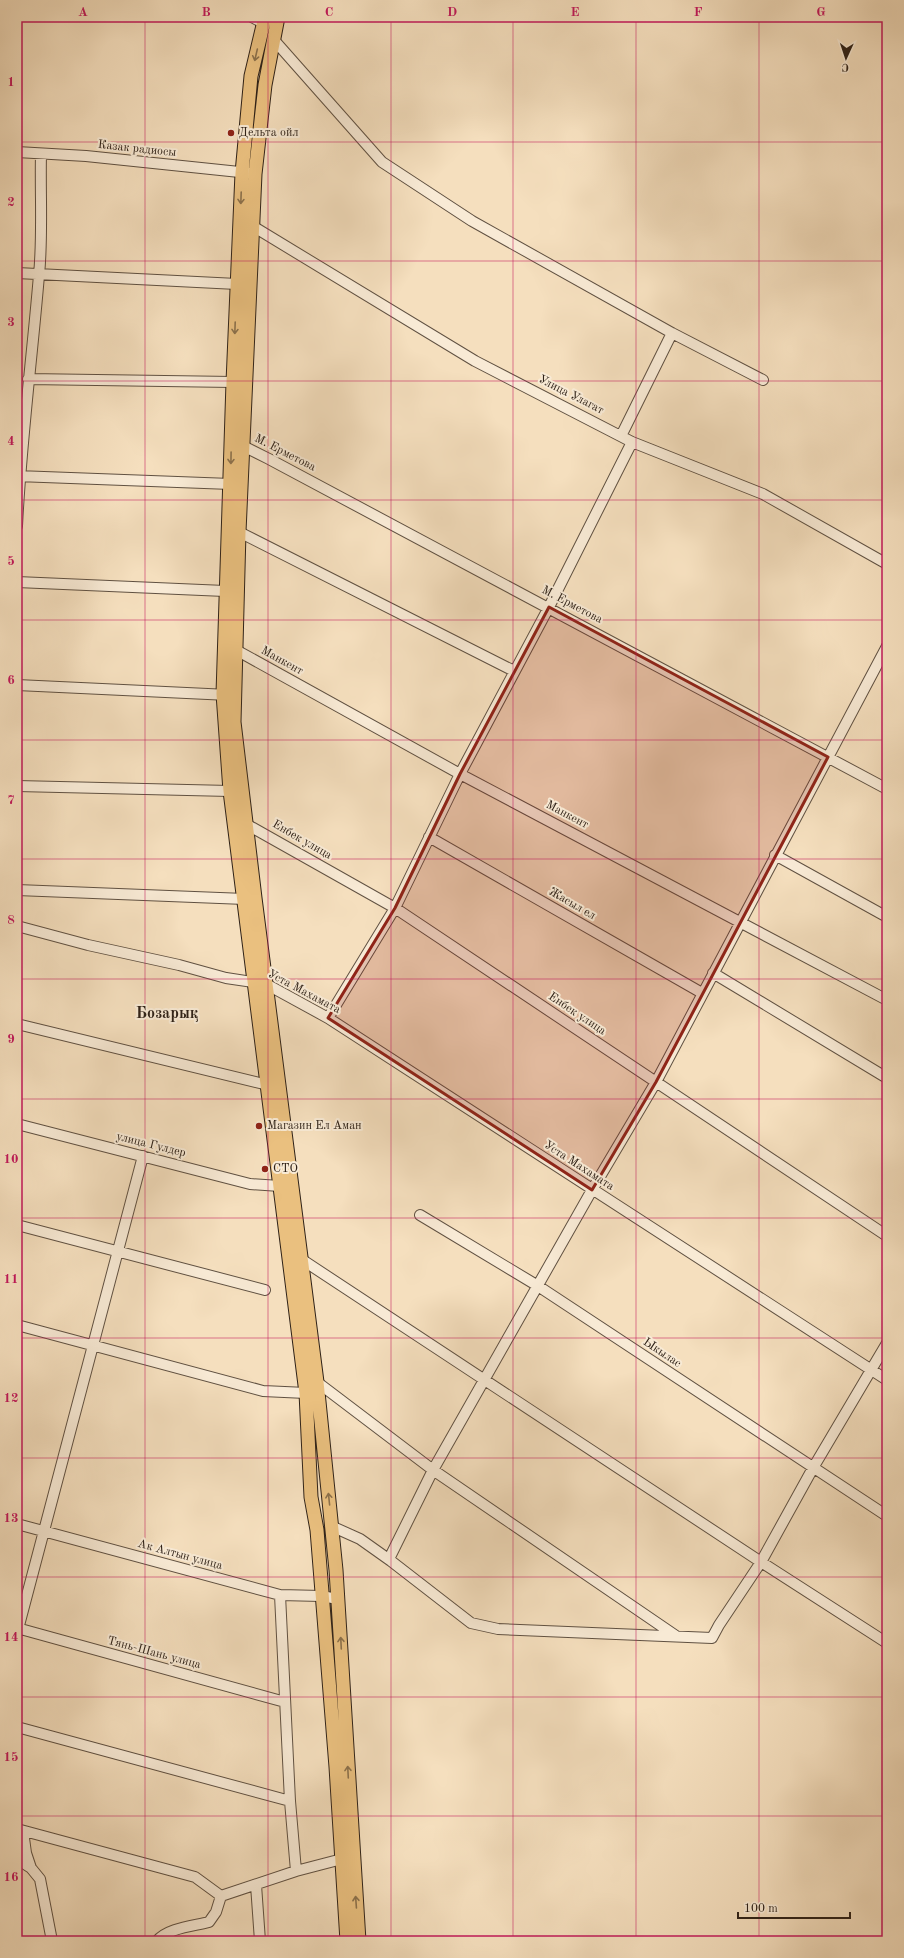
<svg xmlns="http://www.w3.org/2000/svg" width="904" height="1958" viewBox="0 0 904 1958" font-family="'Old Standard TT',serif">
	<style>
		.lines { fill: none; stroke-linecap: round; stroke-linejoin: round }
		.minor-casing { stroke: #605142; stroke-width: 12 }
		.major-casing { stroke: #2f2218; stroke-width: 15 }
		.minor { stroke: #f8ead5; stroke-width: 10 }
		.major { stroke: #eac07f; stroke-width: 13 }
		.oneway { stroke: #8c714c }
		.marked { fill: #8f2418; fill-opacity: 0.2; stroke: #8f2418; stroke-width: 3; stroke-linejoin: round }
		.grid { fill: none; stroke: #c2185b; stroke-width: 1; stroke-opacity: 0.55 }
		.poi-dot { fill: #8f2418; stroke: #f8ead5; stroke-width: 1.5 }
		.labels { text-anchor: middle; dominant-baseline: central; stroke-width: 4; stroke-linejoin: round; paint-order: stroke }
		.poi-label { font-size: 12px; fill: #2f2218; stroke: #f8ead5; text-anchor: start }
		.street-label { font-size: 12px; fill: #2f2218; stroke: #f8ead5 }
		.district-label { font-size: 16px; font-weight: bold; fill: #2f2218; stroke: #f8ead5 }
		.neatline { fill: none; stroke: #c2185b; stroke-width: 1.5 }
		.grid-label { font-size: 13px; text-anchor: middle; font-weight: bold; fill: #c2185b }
	</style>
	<rect width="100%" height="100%" fill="#f5dfbe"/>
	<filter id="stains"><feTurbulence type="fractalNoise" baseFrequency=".005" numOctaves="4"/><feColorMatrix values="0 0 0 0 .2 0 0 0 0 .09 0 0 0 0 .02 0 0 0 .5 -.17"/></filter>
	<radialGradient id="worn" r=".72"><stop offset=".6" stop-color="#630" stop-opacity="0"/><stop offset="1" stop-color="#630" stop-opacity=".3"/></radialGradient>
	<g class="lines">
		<defs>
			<path id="minor" d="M252,17L263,23
				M274,40L382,162L472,221L672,333L763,380
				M17,152L86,156L249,173
				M254,227L475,361L632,442L763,494L887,564
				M17,273L237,284
				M28,379L233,382
				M621,436L672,333
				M243,446L269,459L887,789
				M17,476L231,484
				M17,526C21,442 32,359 39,275C43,235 40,194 41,154
				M239,532L514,671
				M17,582L225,591
				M236,650L460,774L887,1000
				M17,685L229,695
				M17,786L230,791
				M246,824L395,908L887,1236
				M429,837L702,993
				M775,855L887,917
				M17,890L245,899
				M17,926L88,945L179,965L226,978L266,984L328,1018L887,1380
				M713,973L887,1078
				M328,1018L395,908L460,774L549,607L632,442
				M17,1024L268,1085
				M17,1124L250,1184L280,1186
				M420,1215L538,1286L887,1516
				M17,1225L265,1290
				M301,1259L761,1562L887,1643
				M17,1325L263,1391L306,1393
				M317,1382L433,1470L676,1636
				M17,1524L280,1595L321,1596L338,1599
				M331,1526L360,1539L391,1561L471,1623L498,1629L712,1638L719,1625L761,1562L813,1468L887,1343
				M389,1559L433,1470L592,1190L656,1082L887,646
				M280,1595L290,1801L296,1871
				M17,1628L285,1702
				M17,1633L143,1156
				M17,1727L290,1801
				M17,1829L195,1877L221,1896
				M23,1831L26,1853L31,1868
				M17,1859L31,1868L40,1879L52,1941
				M256,1885L260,1941
				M157,1941C167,1928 194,1926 209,1922L216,1912L221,1896L296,1871L342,1859"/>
			<path id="major" d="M265,17L251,76L242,173L233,382L223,694L230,791L306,1393L311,1497L317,1530L336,1767L347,1941
				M278,17L265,85L255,174L239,532L234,722L255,898L317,1382L336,1570L359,1941"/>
		</defs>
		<use href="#minor" class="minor-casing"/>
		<use href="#major" class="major-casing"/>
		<use href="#minor" class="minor"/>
		<use href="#major" class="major"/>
	</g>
	<defs><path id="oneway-shaft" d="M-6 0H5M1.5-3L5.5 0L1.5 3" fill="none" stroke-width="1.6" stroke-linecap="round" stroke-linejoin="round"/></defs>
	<g class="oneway">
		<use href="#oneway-shaft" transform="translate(256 55) rotate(103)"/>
		<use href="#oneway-shaft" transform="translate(241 198) rotate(92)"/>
		<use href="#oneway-shaft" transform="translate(235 328) rotate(92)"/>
		<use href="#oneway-shaft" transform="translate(231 458) rotate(91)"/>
		<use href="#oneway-shaft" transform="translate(329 1499) rotate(-96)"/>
		<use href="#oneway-shaft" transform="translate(341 1643) rotate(-93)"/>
		<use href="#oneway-shaft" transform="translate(348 1772) rotate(-93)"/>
		<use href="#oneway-shaft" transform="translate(356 1902) rotate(-94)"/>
	</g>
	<path class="marked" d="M549,607L828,757L656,1082L592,1190L328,1018L395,908L460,774Z"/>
	<path class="grid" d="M145,17V1941M268,17V1941M391,17V1941M513,17V1941M636,17V1941M759,17V1941M17,142H887M17,261H887M17,381H887M17,500H887M17,620H887M17,740H887M17,859H887M17,979H887M17,1099H887M17,1218H887M17,1338H887M17,1458H887M17,1577H887M17,1697H887M17,1816H887"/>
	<g class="poi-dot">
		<circle cx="231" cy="133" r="4"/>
		<circle cx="259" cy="1126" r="4"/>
		<circle cx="265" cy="1169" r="4"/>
	</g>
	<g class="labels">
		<g class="poi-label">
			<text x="239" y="133">Дельта ойл</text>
			<text x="267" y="1126">Магазин Ел Аман</text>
			<text x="273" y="1169">СТО</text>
		</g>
		<g class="street-label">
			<text transform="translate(137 149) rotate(6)">Казак радиосы</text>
			<text transform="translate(571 395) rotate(27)">Улица Улагат</text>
			<text transform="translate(285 453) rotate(27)">М. Ерметова</text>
			<text transform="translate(572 605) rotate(28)">М. Ерметова</text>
			<text transform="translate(282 661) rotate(29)">Манкент</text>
			<text transform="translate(567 815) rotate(28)">Манкент</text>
			<text transform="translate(302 840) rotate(30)">Енбек улица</text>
			<text transform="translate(572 904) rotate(30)">Жасыл ел</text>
			<text transform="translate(304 992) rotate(28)">Уста Махамата</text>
			<text transform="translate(577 1014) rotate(34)">Енбек улица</text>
			<text transform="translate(151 1145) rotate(14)">улица Гулдер</text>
			<text transform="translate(579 1166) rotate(33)">Уста Махамата</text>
			<text transform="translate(662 1353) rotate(34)">Ыкылас</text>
			<text transform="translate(180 1555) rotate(15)">Ак Алтын улица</text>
			<text transform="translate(154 1653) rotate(15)">Тянь-Шань улица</text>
		</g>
		<g class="district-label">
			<text x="167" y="1014">Бозарық</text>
		</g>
	</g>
	<rect width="904" height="1958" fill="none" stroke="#f5dfbe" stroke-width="44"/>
	<g transform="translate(846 58) rotate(183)" stroke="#f8ead5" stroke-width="3" paint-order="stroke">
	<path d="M0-3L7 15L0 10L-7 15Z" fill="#2f2218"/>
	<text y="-6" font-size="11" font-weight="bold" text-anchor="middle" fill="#2f2218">С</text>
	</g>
	<path d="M738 1912v6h112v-6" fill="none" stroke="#2f2218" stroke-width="2"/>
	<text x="744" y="1912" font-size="12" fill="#2f2218" stroke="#f8ead5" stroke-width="3" paint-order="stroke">100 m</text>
	<rect x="22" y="22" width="860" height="1914" class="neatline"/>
	<g class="grid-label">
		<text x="83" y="16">A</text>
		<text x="206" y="16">B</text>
		<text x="329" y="16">C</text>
		<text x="452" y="16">D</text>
		<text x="575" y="16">E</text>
		<text x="698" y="16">F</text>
		<text x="821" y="16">G</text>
		<text x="11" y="86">1</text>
		<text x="11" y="206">2</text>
		<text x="11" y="326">3</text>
		<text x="11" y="445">4</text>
		<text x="11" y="565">5</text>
		<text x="11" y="684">6</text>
		<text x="11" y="804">7</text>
		<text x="11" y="924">8</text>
		<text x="11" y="1043">9</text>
		<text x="11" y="1163">10</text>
		<text x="11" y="1283">11</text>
		<text x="11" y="1402">12</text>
		<text x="11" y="1522">13</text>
		<text x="11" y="1641">14</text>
		<text x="11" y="1761">15</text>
		<text x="11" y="1881">16</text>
	</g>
	<rect width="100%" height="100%" filter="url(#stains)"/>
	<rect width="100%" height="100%" fill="url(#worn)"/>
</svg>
